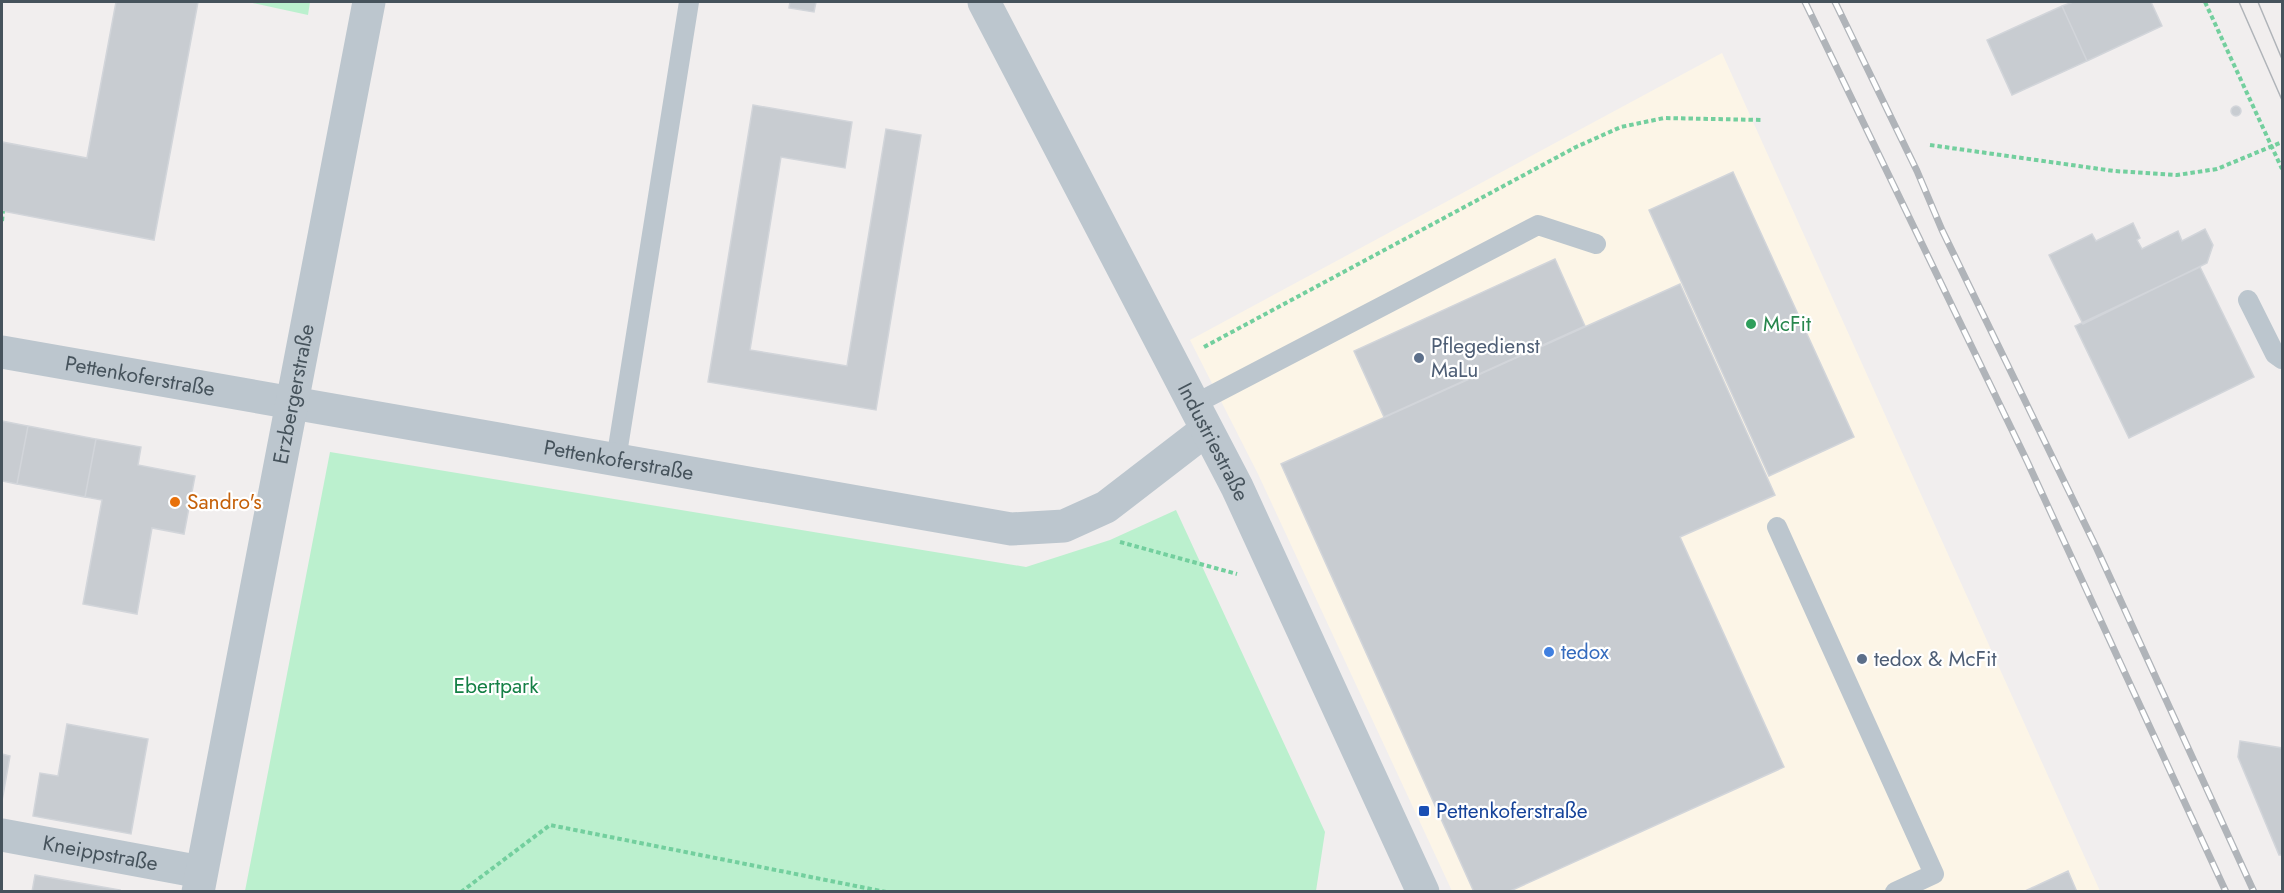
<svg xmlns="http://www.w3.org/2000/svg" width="2284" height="893" viewBox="0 0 2284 893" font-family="Jost,sans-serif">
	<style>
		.commercial { fill: #fcf5e7 }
		.green { fill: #bbf0ce }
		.building { fill: #c8ccd1; stroke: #d2d5da; stroke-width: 1.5 }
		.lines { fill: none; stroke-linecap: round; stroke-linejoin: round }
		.path { stroke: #73cf9e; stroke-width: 4; stroke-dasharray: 4.5 3; stroke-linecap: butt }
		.service { stroke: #bcc6ce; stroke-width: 20 }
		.minor { stroke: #bcc6ce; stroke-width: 33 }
		.tertiary { stroke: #bcc6ce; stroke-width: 33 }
		.tram { stroke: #b0b4b9; stroke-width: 1.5 }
		.rail-casing { stroke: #b0b4b9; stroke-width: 7 }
		.rail { stroke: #fff; stroke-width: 4.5; stroke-dasharray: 14; stroke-linecap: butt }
		.leisure-dot { fill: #2e9e5b; stroke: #fff; stroke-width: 2 }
		.service-dot { fill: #5c6f8a; stroke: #fff; stroke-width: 2 }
		.food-dot { fill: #e8710a; stroke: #fff; stroke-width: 2 }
		.shop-dot { fill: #3f7fe0; stroke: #fff; stroke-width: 2 }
		.transit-dot { fill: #1a4fb4; stroke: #fff; stroke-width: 2 }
		.labels { text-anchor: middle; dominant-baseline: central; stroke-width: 4.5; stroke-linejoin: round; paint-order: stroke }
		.leisure-label { font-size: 21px; fill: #27864d; stroke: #fff; text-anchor: start }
		.service-label { font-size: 21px; fill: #4e5e75; stroke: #fff; text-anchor: start }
		.street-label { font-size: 21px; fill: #46535c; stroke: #fff }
		.food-label { font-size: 21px; fill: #c56008; stroke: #fff; text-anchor: start }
		.shop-label { font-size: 21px; fill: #366cbe; stroke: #fff; text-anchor: start }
		.park-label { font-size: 21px; fill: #158046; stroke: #fff }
		.transit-label { font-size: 21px; fill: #164399; stroke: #fff; text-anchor: start }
	</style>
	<rect width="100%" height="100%" fill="#f1eeee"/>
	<path class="commercial" d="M1722,53L1896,439L2100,891H1452L1258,474L1190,340Z"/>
	<path class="green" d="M248,2H310L308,15Z
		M330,452L1026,567L1110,540L1176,510L1325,832L1316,891H245Z"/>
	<path class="building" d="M116,2H198L154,240L2,211V142L87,158Z
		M790,2H816L814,12L789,8Z
		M2073,2H2151L2162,26L2087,61L2062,6Z
		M2062,6L2087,61L2012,95L1987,40Z
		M753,105L852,122L845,168L781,157L750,350L847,366L886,129L921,135L876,410L708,382Z
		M2231 111a5 5 0 1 1 10 0a5 5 0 1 1-10 0Z
		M1733,172L1854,437L1769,476L1649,210Z
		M2133,223L2140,238L2137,240L2142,249L2178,231L2182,241L2205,229L2213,245L2207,263L2083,324L2049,255L2092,234L2096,241Z
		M1555,259L1585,326L1384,417L1354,351Z
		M2200,267L2254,377L2129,438L2075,326Z
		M1680,284L1775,495L1680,537L1784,767L1508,892H1474L1281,464Z
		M2,421L28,426L17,484L2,481Z
		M28,426L96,439L85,497L17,484Z
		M96,439L141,447L138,465L195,476L184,534L152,528L137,614L83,604L102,500L85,497Z
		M67,724L148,739L131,834L33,816L40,773L58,776Z
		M2240,741L2282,748V855H2279L2238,757Z
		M2,754L10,756L2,801Z
		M2068,871L2077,892H2023Z
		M35,875L120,890L119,892H32Z"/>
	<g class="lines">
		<path class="path" d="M2205,2L2282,169
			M1930,145L2114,171L2177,175L2217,169L2282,142
			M2,221L3,211
			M1204,347L1576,147L1621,127L1664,118L1763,120
			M1120,542L1237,574
			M461,892L550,825L886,892"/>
		<path class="service" d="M2248,300L2275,354L2282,359
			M1193,405L1538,225L1596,244
			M616,460L689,2
			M1777,527L1934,874L1895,892"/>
		<g class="minor">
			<path id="s1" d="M2,352L1011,529L1064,526L1106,507L1206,430"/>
			<path id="s2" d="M2,835L201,872"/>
			<path id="s3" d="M198,892L369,2"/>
		</g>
		<path class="tertiary" id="s4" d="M984,2L1237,487L1423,892"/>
		<path class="tram" d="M2239,2L2282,100
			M2258,2L2282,59"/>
		<defs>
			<path id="rail" d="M1805,2L2027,461L2226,892
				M1835,2L1917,171L1942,230L2097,549L2254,892"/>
		</defs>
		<use href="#rail" class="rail-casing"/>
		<use href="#rail" class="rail"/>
	</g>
	<circle class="leisure-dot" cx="1751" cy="324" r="6"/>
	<g class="service-dot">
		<circle cx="1419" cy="358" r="6"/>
		<circle cx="1862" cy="659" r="6"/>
	</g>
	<circle class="food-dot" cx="175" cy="502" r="6"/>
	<circle class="shop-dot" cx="1549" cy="652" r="6"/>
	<rect class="transit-dot" x="1418" y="805" width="12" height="12" rx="3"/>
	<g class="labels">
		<g class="leisure-label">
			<text x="1763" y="324">McFit</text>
		</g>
		<g class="service-label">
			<text x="1431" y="346">Pflegedienst<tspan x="1431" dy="24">MaLu</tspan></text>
			<text x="1874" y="659">tedox &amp; McFit</text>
		</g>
		<g class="street-label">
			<text stroke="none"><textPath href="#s1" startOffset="140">Pettenkoferstraße</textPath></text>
			<text stroke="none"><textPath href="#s3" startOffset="507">Erzbergerstraße</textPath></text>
			<text stroke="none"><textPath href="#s4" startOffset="496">Industriestraße</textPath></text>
			<text stroke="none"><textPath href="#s1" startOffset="626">Pettenkoferstraße</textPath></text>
			<text stroke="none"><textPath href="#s2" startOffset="100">Kneippstraße</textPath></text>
		</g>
		<g class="food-label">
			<text x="187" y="502">Sandro's</text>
		</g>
		<g class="shop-label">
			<text x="1561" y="652">tedox</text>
		</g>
		<g class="park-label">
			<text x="496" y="686">Ebertpark</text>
		</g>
		<g class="transit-label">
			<text x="1436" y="811">Pettenkoferstraße</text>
		</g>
	</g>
	<rect width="2284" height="893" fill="none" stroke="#46535c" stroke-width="6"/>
</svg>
